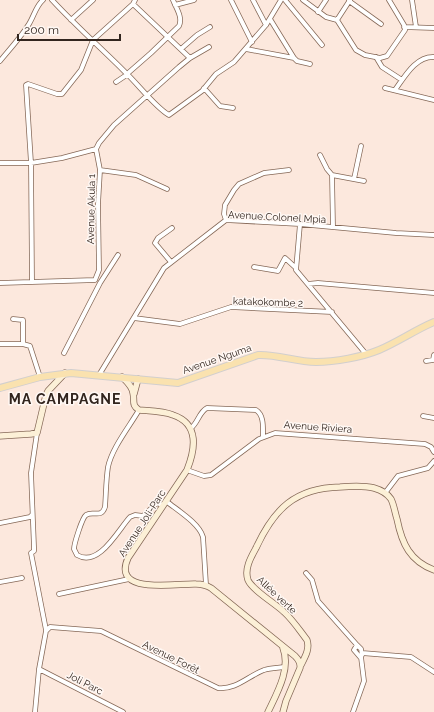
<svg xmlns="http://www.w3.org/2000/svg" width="434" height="712" viewBox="0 0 434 712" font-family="Raleway,sans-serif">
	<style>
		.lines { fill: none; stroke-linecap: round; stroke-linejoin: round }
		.street-casing { stroke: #856857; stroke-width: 5.5 }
		.secondary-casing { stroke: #856857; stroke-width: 7 }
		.primary-casing { stroke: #d2cfce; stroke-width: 8 }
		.street { stroke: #fff; stroke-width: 4 }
		.secondary { stroke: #fcf0d7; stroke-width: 5.5 }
		.primary { stroke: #fae2af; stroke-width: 6 }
		.labels { text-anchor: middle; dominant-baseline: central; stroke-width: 3; stroke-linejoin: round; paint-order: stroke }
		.street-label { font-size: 10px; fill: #32251e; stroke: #fff8f4 }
		.district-label { font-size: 14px; font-weight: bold; letter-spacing: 1px; fill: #32251e; stroke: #fff8f4 }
	</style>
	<rect width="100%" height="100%" fill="#fce8dd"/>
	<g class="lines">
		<defs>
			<path id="street" d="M52,0C75,25 101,48 125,72C137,83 156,108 169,115L202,91L216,74L234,62L266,25L281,0
				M231,0L252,42
				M253,0L266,25
				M285,0L322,45
				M303,0L326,17L337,20L356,50L365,55L380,58L387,56L405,30L404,25L389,0
				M412,0L416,27
				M349,1L381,24
				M133,4L190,58
				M175,5L194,0
				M318,12L326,0
				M270,19L294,58
				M71,20L93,0
				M337,20L350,0
				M404,27L434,28
				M181,49L197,35L210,27
				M246,49L294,58L297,61L310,64
				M376,57L382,67L402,80
				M0,61C10,49 21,37 29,24C34,16 36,6 43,0
				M127,74L151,53L179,26C183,17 176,8 173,0
				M116,82L128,74
				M204,88L220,106L233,108
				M385,88L434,100
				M395,90C405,76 416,56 434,57
				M320,155L327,169L332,175L364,181
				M0,163H31L62,158L96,149
				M100,170L136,175L167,189
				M332,175L333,227
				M354,179L361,146
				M226,220L224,214L225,205L234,190L239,184L264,173L289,170
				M300,224L296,270L366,354
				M171,262L155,243L158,238L172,228
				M254,267L278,271L285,258L296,268
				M32,282L31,163L26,85L28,84L57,94H62L81,70L93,40L133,4L135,0
				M0,283L95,280L99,270L98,204L100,170L96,149L99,143L114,125L179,67L190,58L209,47
				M308,284L318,283L434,293
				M134,318L180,324L231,307L332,312
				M13,319L23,320V344
				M0,344H23L30,346L40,377
				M64,353L100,283L118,255
				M426,361L433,360L434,355
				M99,375L164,268L226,220L300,224L396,233L434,235
				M139,410C129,427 112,448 108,467C106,480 106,494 105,507C101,519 93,510 86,515C82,518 74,544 74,549C75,551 76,553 77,555C99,568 118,530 130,517L135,515L143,516L157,503L163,505
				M423,416L434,418
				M191,428C198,423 199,412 207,408L256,410C264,415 263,427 263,436
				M37,433L31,473L34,547V551L31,553L46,630
				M187,470L204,476L211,475L259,439L275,433L425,444L431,447L434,452
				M385,493L398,476L428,468L434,461
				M166,501C177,510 199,523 203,537L206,585
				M0,523L30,517L32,515
				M306,573L312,580L318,601L357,645
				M0,582L22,578
				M59,594L129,579
				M357,645L361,649L362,655L360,657L354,650Z
				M362,653L411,657L434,672
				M39,669L123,712
				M35,712L39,669L46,631L50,627L101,631L218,688C236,690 248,676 264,670C270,668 278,668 285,667
				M353,712L364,681L361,657"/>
			<path id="secondary" d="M122,377C127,382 132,386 133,393C135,401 131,405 139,410C150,411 163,411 173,415C200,424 195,450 187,470L128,558C111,596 177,583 196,584C201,584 206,585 211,588L295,656C299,660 301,663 300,668L286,701L283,712
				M134,394L138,379
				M0,436L31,434L37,433L46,395L48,391L65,373
				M301,665C305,657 310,649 307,640C300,631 293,620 284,612C276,604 252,590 248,580C244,569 251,557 256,548C274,509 295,488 340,487C351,486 363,485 374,488C381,490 387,493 391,499C394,505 395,513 397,519C402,544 410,561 434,570
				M268,712C277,693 291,669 283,648"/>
			<path id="primary" d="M0,388L40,377L71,373L178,383L258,355C277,354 296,362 316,362C335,362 362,357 379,350C398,342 415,330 434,322"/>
		</defs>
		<use href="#street" class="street-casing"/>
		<use href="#secondary" class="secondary-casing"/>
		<use href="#primary" class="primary-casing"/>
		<use href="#street" class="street"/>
		<use href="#secondary" class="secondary"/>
		<use href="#primary" class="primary"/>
	</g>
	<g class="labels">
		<g class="street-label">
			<text transform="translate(91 209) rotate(-89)">Avenue Akula 1</text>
			<text transform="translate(277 217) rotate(3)">Avenue Colonel Mpia</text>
			<text transform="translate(268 302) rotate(2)">katakokombe 2</text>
			<text transform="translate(217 359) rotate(-19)">Avenue Nguma</text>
			<text transform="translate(318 427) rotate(4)">Avenue Riviera</text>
			<text transform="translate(142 523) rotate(-57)">Avenue Joli-Parc</text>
			<text transform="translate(277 595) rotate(43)">Allée verte</text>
			<text transform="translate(171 657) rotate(26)">Avenue Forêt</text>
			<text transform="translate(85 683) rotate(27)">Joli Parc</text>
		</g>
		<g class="district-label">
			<text x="65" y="399">MA CAMPAGNE</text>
		</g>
	</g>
	<path d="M18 34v6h102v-6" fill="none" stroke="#32251e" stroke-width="2"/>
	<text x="24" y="34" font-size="12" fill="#32251e" stroke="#fff8f4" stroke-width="3" paint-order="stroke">200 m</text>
</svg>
